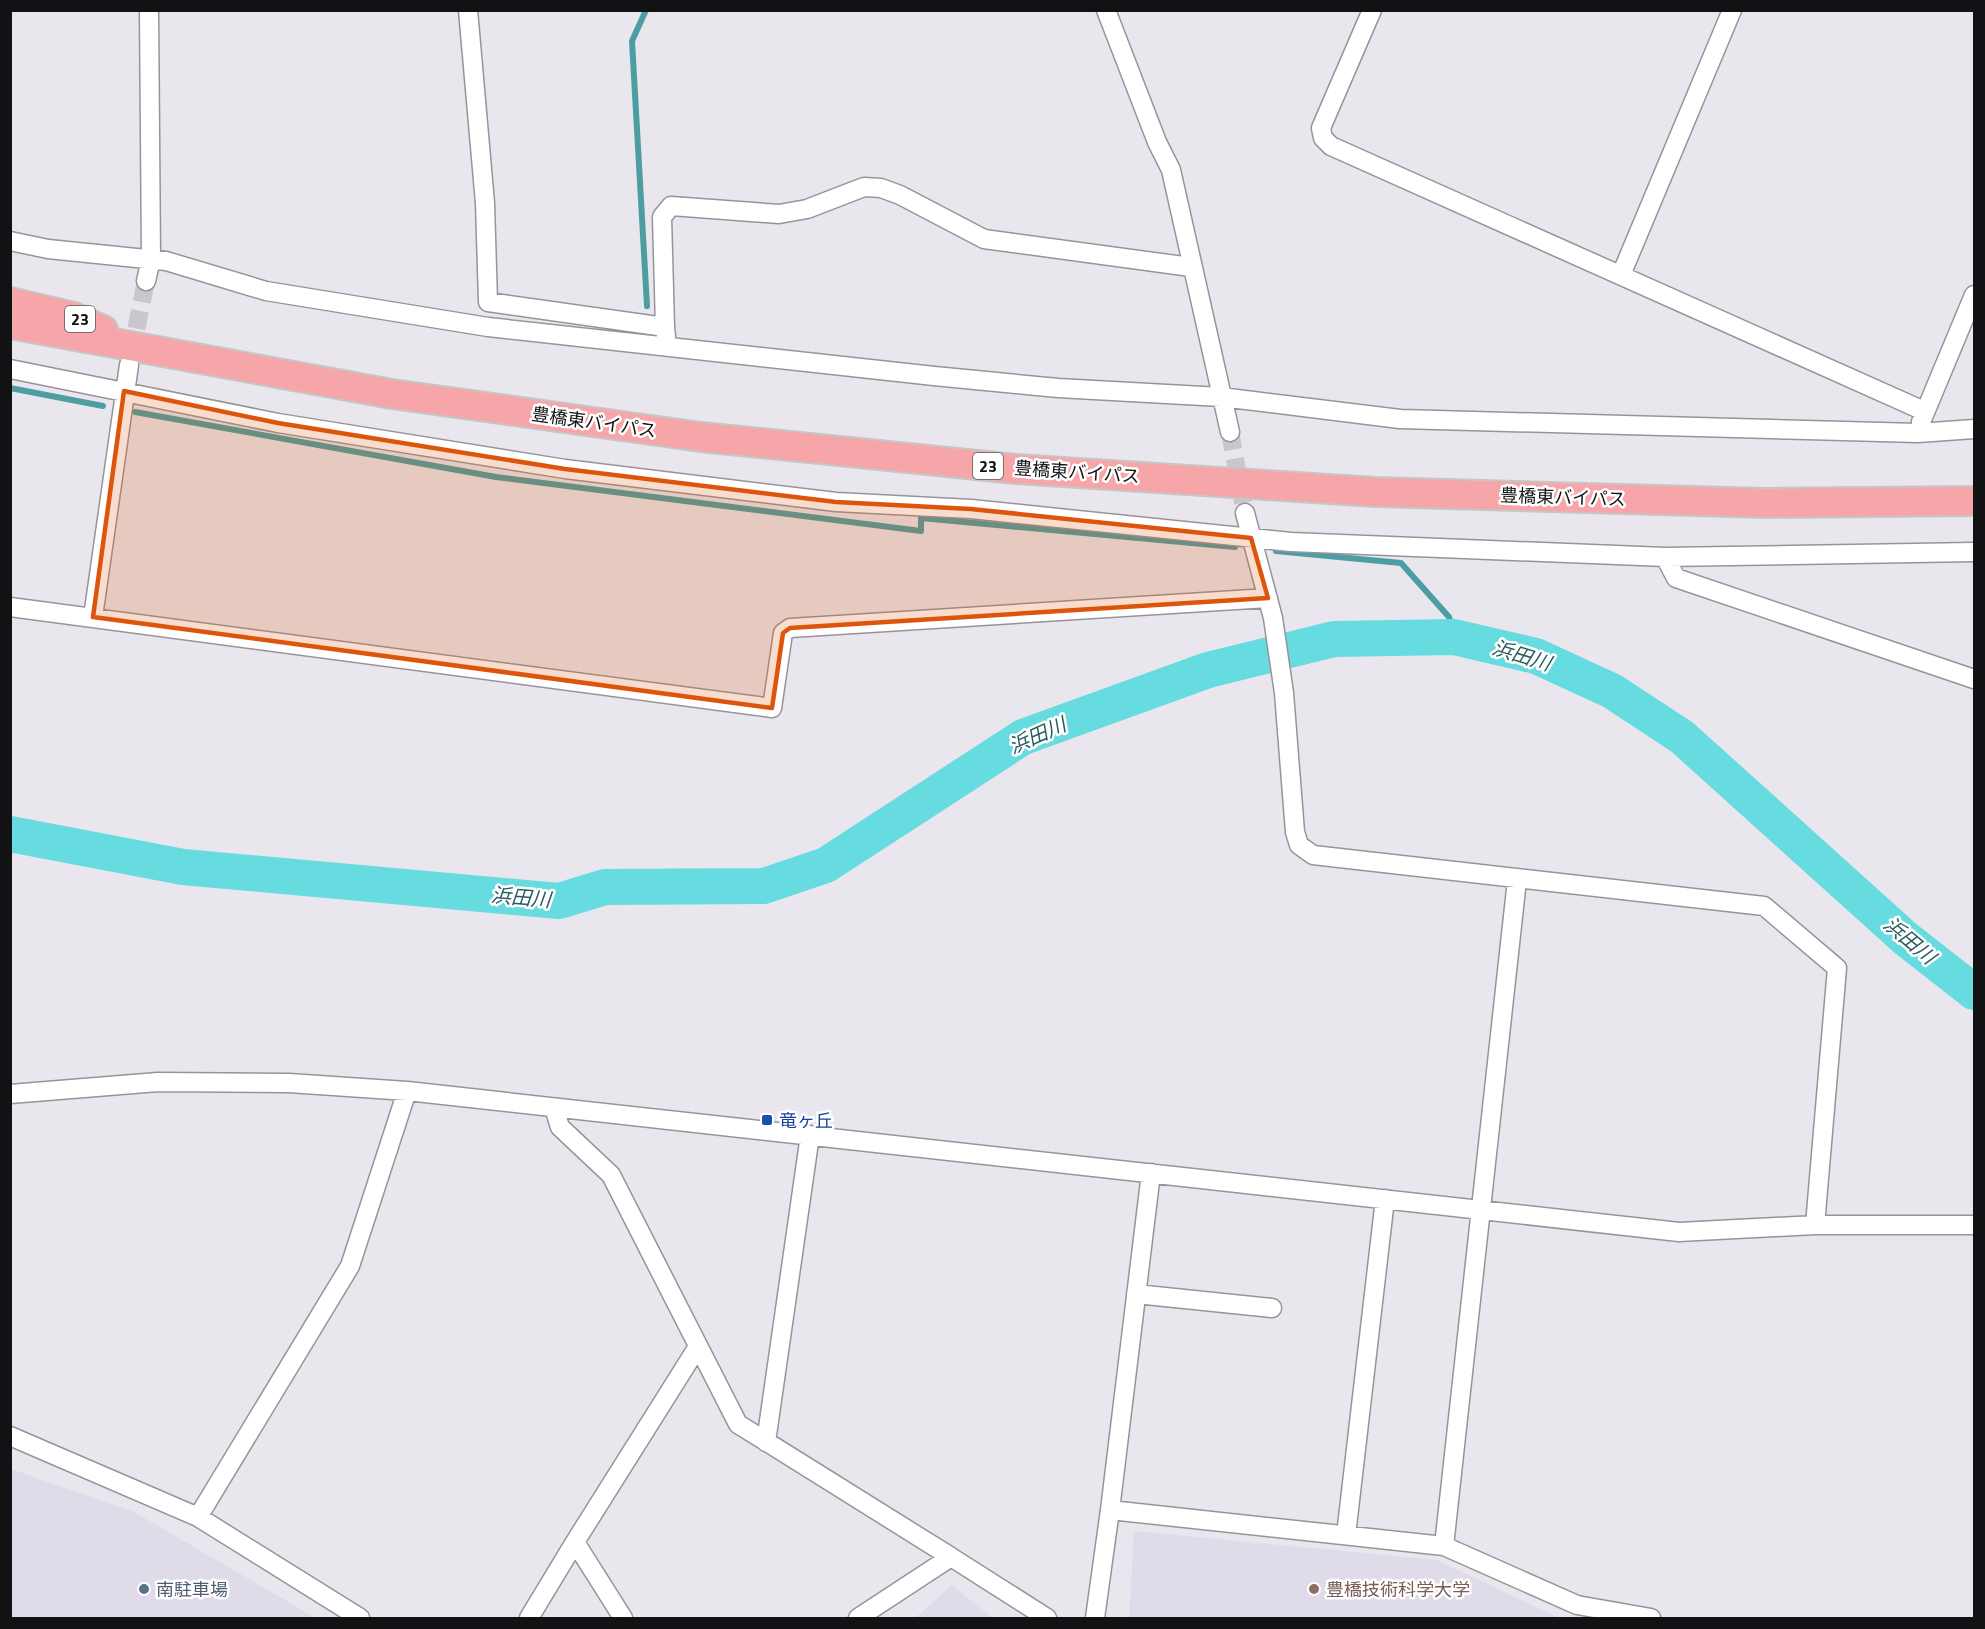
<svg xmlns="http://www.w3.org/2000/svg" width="1985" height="1629" viewBox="0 0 1985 1629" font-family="'Titillium Web','Noto Sans JP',sans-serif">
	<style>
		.built { fill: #e0dbe9 }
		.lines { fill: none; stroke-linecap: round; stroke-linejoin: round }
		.stream { stroke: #4d9ea2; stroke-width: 6 }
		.river { stroke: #66dbe0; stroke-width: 36 }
		.minor-tunnel { stroke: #c9c7cc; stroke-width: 18; stroke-dasharray: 18 9; stroke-linecap: butt }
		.minor-casing { stroke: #96949a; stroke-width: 21 }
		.trunk-casing { stroke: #c6c6c6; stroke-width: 32 }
		.minor { stroke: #fff; stroke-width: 18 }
		.trunk { stroke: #f6a6a8; stroke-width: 28 }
		.marked { fill: #dd550c; fill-opacity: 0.2; stroke: #dd550c; stroke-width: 4.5; stroke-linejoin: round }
		.transit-dot { fill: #1a4fb4; stroke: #fff; stroke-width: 2 }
		.service-dot { fill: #5c6f8a; stroke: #fff; stroke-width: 2 }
		.education-dot { fill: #8d6e63; stroke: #fff; stroke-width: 2 }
		.labels { text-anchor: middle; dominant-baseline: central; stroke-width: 5; stroke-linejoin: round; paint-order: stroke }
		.shield { fill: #fff; stroke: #59585a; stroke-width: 1.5 }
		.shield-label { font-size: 16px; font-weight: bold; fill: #121113 }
		.street-label { font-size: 18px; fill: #121113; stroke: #fff }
		.transit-label { font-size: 18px; fill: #164399; stroke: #fff; text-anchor: start }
		.service-label { font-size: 18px; fill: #4e5e75; stroke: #fff; text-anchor: start }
		.education-label { font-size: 18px; fill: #785e54; stroke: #fff; text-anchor: start }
		.water-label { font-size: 20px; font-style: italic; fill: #295b5e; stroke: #fff }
	</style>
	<rect width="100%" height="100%" fill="#e9e7ed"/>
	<path class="built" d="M11,1469L134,1512L316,1618H11Z
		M1134,1531L1437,1560L1559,1618H1129Z
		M952,1585L993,1618H915Z"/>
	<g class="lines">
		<path class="stream" d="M646,10L632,41L647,306
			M10,388L103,406
			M135,412L496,477L921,531V518L1235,547
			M1276,551L1401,563L1449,617L1454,637"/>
		<path class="river" d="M10,834L183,867L559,901L605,887L764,886L826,865L1023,737L1208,670L1334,639L1454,637L1536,656L1612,691L1682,737L1905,938L1974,992"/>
		<path class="minor-tunnel" d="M131,355L146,281
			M1230,432L1245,513"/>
		<defs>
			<path id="minor" d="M468,10L485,203L488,302L665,327L666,337
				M1106,10L1157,142L1171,170L1230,432
				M1372,10L1321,128L1323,138L1331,146L1924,411
				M10,241L48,249L166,261L266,291L488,327L934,376L1058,388L1221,397L1400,419L1918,433L1974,429
				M1621,275L1732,10
				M146,281L151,259L149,10
				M665,327L662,217L671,206L779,214L807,209L864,187L881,188L900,195L984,239L1191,267
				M10,369L278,423L565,469L836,502L971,509L1291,542L1665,557L1974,552
				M1921,422L1974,295
				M1245,513L1273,618L1284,693L1295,832L1299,845L1313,855L1764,906L1837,968L1815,1225
				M1665,557L1676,578L1974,679
				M10,607L772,708L783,633L790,628L1268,598
				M93,617L129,365
				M10,1094L158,1082L289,1083L407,1091L1679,1232L1815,1225H1974
				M554,1108L560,1127L611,1175L738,1424L951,1557
				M1136,1294L1272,1308
				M10,1436L198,1517L360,1618
				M766,1442L810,1135
				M1110,1510L1151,1173
				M198,1517L350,1266L407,1091
				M1346,1535L1385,1199
				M575,1542L697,1348
				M1444,1546L1517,880
				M529,1618L575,1542L623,1618
				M858,1618L951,1557L1047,1618
				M1095,1618L1110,1510L1444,1546L1577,1605L1651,1618"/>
			<path id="trunk" d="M10,302L74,317L103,330
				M10,324L392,394L701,437L1016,469L1376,492L1765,503L1974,501"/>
		</defs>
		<use href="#minor" class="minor-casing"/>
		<use href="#trunk" class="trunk-casing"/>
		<use href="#minor" class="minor"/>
		<use href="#trunk" class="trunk"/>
	</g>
	<path class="marked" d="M124,391L278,423L565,469L836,502L971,509L1251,538L1268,598L790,628L783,633L772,708L93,617Z"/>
	<rect class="transit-dot" x="761" y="1114" width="12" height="12" rx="3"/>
	<circle class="service-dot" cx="144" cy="1589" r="6"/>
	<circle class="education-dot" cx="1314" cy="1589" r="6"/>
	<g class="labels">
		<g class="shield">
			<rect x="65" y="306" width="30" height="26" rx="4.5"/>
			<rect x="973" y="453" width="30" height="26" rx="4.5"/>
		</g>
		<g class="shield-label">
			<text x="80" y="319">23</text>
			<text x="988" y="466">23</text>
		</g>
		<g class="street-label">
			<text transform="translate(594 422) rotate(8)">豊橋東バイパス</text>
			<text transform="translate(1077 472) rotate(4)">豊橋東バイパス</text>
			<text transform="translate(1563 497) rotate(2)">豊橋東バイパス</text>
		</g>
		<g class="transit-label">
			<text x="779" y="1120">竜ヶ丘</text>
		</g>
		<g class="service-label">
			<text x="156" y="1589">南駐車場</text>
		</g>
		<g class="education-label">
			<text x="1326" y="1589">豊橋技術科学大学</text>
		</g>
		<g class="water-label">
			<text transform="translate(1522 655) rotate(17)">浜田川</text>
			<text transform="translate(1037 735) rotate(-24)">浜田川</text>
			<text transform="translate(521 897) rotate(5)">浜田川</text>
			<text transform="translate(1910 940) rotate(40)">浜田川</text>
		</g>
	</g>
	<rect width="1985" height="1629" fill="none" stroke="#121113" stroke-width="24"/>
</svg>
